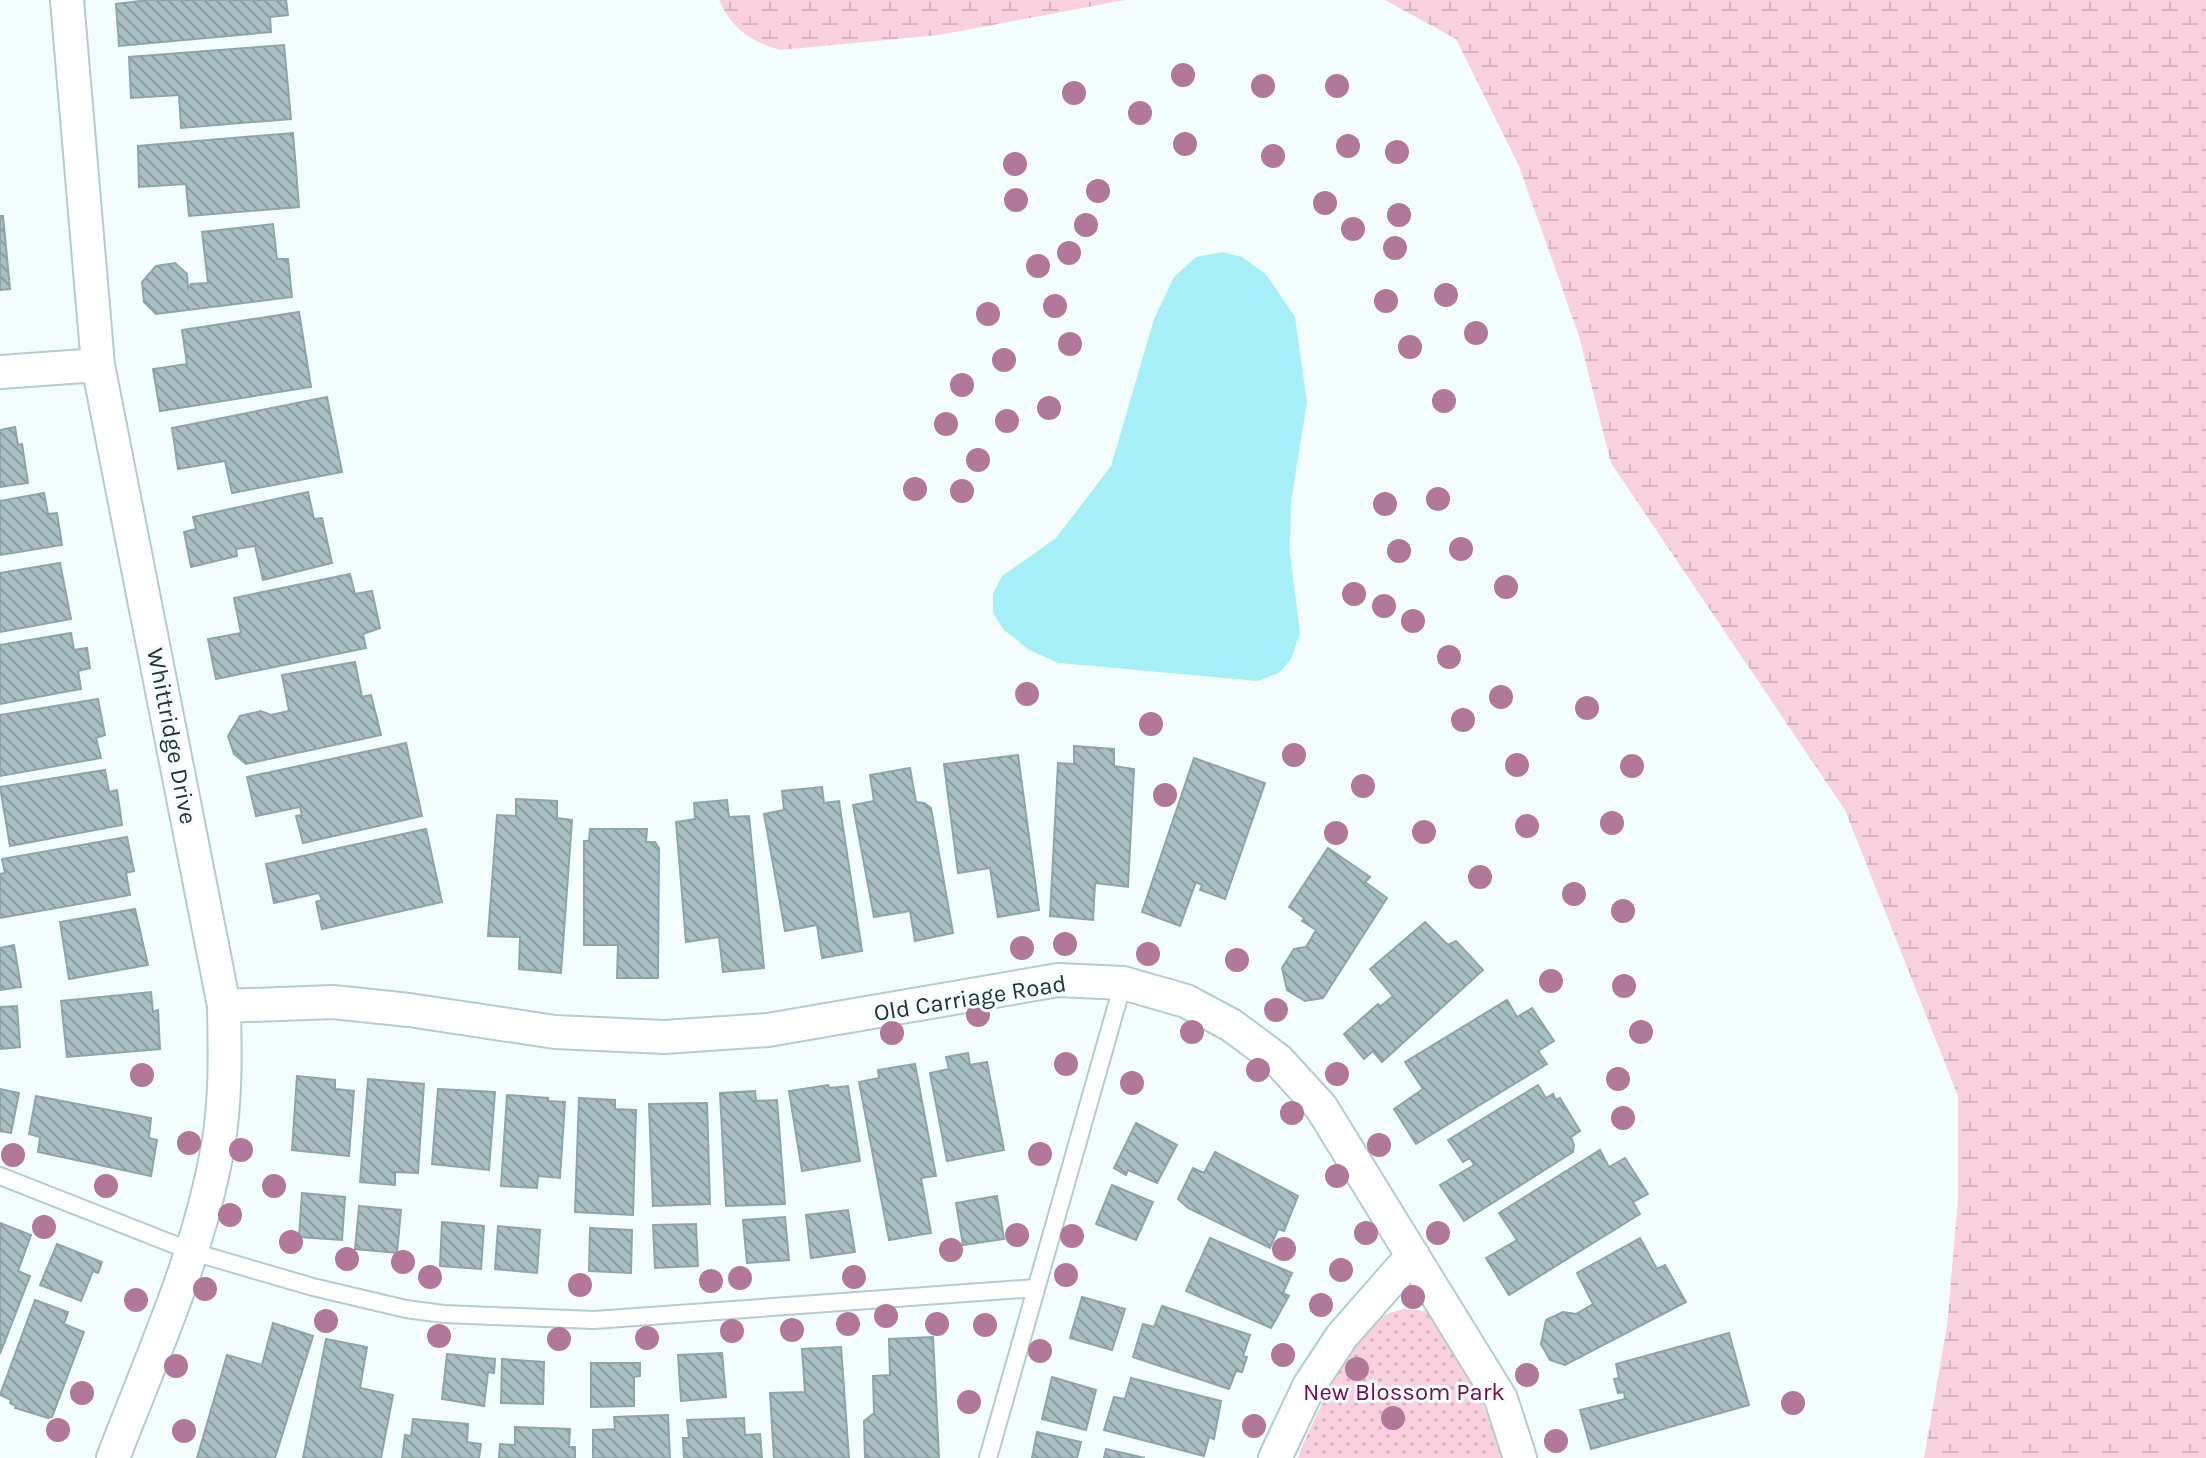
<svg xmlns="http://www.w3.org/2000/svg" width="2206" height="1458" viewBox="0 0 2206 1458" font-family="Karla,sans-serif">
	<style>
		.wetland { fill: url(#wetland-marsh) }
		.park { fill: url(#park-dots) }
		.water { fill: #a6eff7 }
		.building { fill: url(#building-back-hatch); stroke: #8ea5a8; stroke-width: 2 }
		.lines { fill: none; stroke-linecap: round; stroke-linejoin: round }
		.service-casing { stroke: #b3cccf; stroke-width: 20 }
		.minor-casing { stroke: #b3cccf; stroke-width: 36 }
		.service { stroke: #fff; stroke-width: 16 }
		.minor { stroke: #fff; stroke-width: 32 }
		.tree { fill: #b27899 }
		.labels { text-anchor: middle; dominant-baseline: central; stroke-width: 6; stroke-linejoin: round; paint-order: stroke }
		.street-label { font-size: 24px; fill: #283132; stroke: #f3fdfe }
		.park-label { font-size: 24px; fill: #7c0b47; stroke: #f3fdfe }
	</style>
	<defs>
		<pattern id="wetland-marsh" width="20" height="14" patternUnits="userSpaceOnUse" patternTransform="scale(2)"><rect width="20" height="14" fill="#f9d0de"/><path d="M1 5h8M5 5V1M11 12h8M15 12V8" fill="none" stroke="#d5b3bf"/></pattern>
		<pattern id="park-dots" width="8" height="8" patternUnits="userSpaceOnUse" patternTransform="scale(2)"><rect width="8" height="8" fill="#f9d0de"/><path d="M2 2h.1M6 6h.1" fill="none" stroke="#d5b3bf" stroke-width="1.8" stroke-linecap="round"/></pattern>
		<pattern id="building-back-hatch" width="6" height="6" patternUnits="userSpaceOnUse" patternTransform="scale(2)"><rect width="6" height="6" fill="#a8c0c3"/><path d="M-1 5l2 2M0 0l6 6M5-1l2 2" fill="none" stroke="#899d9f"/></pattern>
	</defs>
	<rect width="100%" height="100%" fill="#f3fdfe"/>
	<path class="wetland" d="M719,0H1125L939,35L780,50C750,41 732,29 719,0Z
		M1385,0H2206V1458H1924L1947,1326L1958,1199V1096L1845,810L1611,463L1579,336L1519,166L1456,39Z"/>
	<path class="park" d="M1404,1309L1427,1311L1441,1320L1496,1432L1502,1458H1298C1312,1421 1350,1341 1381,1318C1387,1313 1396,1311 1404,1309Z"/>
	<path class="water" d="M1222,252L1242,257L1266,274L1295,317L1307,402L1291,502L1290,553L1300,633L1291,659L1279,673L1258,681L1059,663L1029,650L1004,630L993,613V594L1002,576L1056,538L1111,466L1154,319L1174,277L1196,257Z"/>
	<path class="building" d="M286,0L288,15L270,17L271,32L119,46L116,4L149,0Z
		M284,45L291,119L181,128L179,95L131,98L129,57Z
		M293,133L299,207L189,216L186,184L139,187L138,146Z
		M0,216H3L10,289L0,290Z
		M273,224L277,259H288L292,297L156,314L144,302L142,282L156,266L175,263L187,274L188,288L191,284L208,283L202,232Z
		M299,312L311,387L160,411L153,369L187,364L182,330Z
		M327,397L342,472L232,493L225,461L178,469L172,428Z
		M15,427L18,445L22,444L28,483L0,487V430Z
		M308,492L314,519L322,518L332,563L263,580L255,546L236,549L237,556L191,567L184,532L196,529L193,517Z
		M44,493L48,514L57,513L62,545L0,555V501Z
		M60,563L71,619L0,632V573Z
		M350,574L355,594L372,591L380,628L363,634L366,648L216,679L208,639L241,633L234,598Z
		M71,633L74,650L87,648L90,668L78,671L81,689L0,704V645Z
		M355,662L362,697L371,695L381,735L246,764L234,754L228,736L240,716L261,711L271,715L289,711L282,675Z
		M98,699L105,735L96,738L101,758L0,776V715Z
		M406,743L422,816L303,843L296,816L302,815L300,807L256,816L247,777Z
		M1074,746L1114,749V766L1134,769L1128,887L1095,883L1093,920L1050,916L1058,763L1074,764Z
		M1018,755L1039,910L998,917L990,868L958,873L944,764Z
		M1194,758L1265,783L1225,899L1200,890L1202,885L1196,882L1180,926L1142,912Z
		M910,768L916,802L924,803L931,808L953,933L915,941L910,911L874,917L853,805L874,801L870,775Z
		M105,770L109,792L117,790L122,825L10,846L0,787Z
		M822,787L824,803L839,801L862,951L822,958L817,925L785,931L764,814L784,810L782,791Z
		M516,799L557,801V818L572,820L561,973L519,969L520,937L488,936L497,815L516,816Z
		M727,800L729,817L749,816L764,968L723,972L719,937L686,942L676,822L695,819L694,803Z
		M426,829L442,902L322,929L316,902L322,900L319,893L274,903L266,864Z
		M590,829H647L646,842H655L659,848L658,978H617L618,945H584V841H589Z
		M127,837L134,871L126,873L130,895L0,918V874L5,873L2,859Z
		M1328,848L1370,877L1365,882L1387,898L1323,998L1305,1001L1287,990L1282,968L1294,949L1306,947L1316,930L1302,921L1304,918L1289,907Z
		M135,909L148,965L69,979L60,922Z
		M1425,922L1448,945L1456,941L1483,970L1382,1062L1373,1051L1364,1059L1344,1034L1378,1004L1381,1006L1393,996L1370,969Z
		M14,945L21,987L0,990V948Z
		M151,992L153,1012L158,1010L160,1049L67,1057L61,1001Z
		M1507,1000L1517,1017L1532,1008L1554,1041L1538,1051L1547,1064L1416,1144L1394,1109L1423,1089L1405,1062Z
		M17,1006L20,1047L0,1049V1007Z
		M968,1053L970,1065L987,1062L1004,1150L947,1161L930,1073L949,1069L946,1057Z
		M915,1064L936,1176L921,1178L931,1233L889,1240L859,1082L879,1078L878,1070Z
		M297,1076L335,1080V1089L354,1091L349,1156L292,1150Z
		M368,1079L424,1084L418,1173L395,1172V1185L360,1182Z
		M828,1085L830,1088L848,1086L860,1161L802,1171L789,1091Z
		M1538,1085L1546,1098L1553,1094L1556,1100L1560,1098L1580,1131L1571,1137L1574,1145L1573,1152L1464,1221L1440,1185L1474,1165L1470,1158L1463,1162L1448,1140Z
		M0,1089L19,1093L11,1133L0,1131Z
		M438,1089L495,1092L489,1170L432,1164Z
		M755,1091L756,1101L777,1100L785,1204L726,1206L720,1093Z
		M507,1095L548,1098V1101L565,1102L560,1178L538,1176L537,1188L501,1186Z
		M36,1096L151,1118L149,1138L157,1140L151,1176L38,1152L40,1137L29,1134Z
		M579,1098L615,1100V1109L636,1110L633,1215L575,1212Z
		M707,1103L710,1204L653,1206L649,1104Z
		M1136,1123L1177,1145L1157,1183L1128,1170L1126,1175L1114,1168Z
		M1600,1150L1609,1167L1625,1158L1648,1194L1633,1202L1640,1214L1509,1295L1486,1258L1517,1240L1499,1213Z
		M1215,1152L1298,1196L1284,1231L1278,1229L1270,1248L1188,1208L1178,1199L1193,1168L1204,1173Z
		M1112,1185L1153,1202L1136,1240L1096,1224Z
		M302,1193L345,1197L342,1240L299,1237Z
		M997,1196L1004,1239L963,1245L956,1203Z
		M359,1206L401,1210L397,1253L355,1249Z
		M848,1210L855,1252L811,1258L806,1215Z
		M785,1217L789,1260L747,1263L743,1220Z
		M442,1222L484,1226L481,1269L440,1266Z
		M0,1223L31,1235L18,1271L30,1276L0,1354Z
		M696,1224L698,1266L655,1268L653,1225Z
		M498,1226L540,1230L537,1273L495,1269Z
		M590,1228L632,1230L631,1273L589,1271Z
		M1210,1238L1292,1273L1283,1293L1289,1296L1271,1328L1186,1291Z
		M1640,1238L1657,1269L1665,1265L1686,1302L1565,1365L1550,1360L1541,1344L1546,1320L1563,1312L1576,1314L1593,1304L1577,1273Z
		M57,1244L102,1262L98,1273L93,1271L81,1301L40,1285Z
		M1082,1297L1125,1309L1112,1350L1070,1338Z
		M35,1300L68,1312L64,1324L84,1332L52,1417L48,1418L15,1408L16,1406L10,1403L11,1400L0,1395Z
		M1162,1306L1250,1335L1243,1356L1247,1357L1242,1372L1236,1371L1229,1389L1133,1357L1143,1324L1154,1327Z
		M273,1323L313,1336L275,1458H197L227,1355L262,1365Z
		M1729,1333L1749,1405L1591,1449L1580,1410L1625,1399L1624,1392L1618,1393L1614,1379L1619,1378L1616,1364Z
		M933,1337L939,1458H865L864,1421L874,1413L873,1376L890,1375L889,1339Z
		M326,1339L367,1347L360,1388L393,1395L381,1458H303Z
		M841,1347L849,1458H774L770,1393L805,1392L802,1349Z
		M722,1353L726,1397L681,1401L678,1355Z
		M447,1354L495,1359L494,1373L488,1372L484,1406L442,1399Z
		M502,1359L544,1362L543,1404L501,1403Z
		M591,1363H640V1376L634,1377V1406L591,1407Z
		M1052,1377L1096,1390L1086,1430L1042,1419Z
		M1131,1378L1221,1401L1214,1439L1209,1437L1204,1456L1104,1430L1114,1397L1125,1399Z
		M668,1415L670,1458H593V1430L615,1429L614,1417Z
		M744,1418L745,1435L760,1434L762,1458H684L683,1438H689L687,1420Z
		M413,1419L468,1424L467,1442L481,1444L479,1458H402L405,1435L411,1436Z
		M515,1427L570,1429L569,1447H575V1458H499L500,1444L515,1445Z
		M1037,1432L1081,1442L1077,1458H1032Z
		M1106,1449L1145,1458H1104Z"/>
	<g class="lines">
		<defs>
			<path id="service" d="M0,1176L193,1252L313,1287L406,1309L444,1314L594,1320L1036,1288
				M988,1458L1123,983"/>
			<path id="minor" d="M67,0L98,365L224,1006C225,1053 226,1100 218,1146C199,1255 152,1356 113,1458
				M0,372L98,365
				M224,1006L333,1002L409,1010L555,1032L664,1037L768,1030L1058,980L1123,983L1186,1001L1231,1025L1278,1060L1321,1107L1501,1399L1520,1458
				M1275,1458L1309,1386L1342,1336L1413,1255"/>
		</defs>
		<use href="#service" class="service-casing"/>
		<use href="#minor" class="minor-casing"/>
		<use href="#service" class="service"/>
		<use href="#minor" class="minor"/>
	</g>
	<g class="tree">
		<circle cx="1183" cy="75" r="12"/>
		<circle cx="1263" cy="86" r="12"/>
		<circle cx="1337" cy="86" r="12"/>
		<circle cx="1074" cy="93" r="12"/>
		<circle cx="1140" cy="113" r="12"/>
		<circle cx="1185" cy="144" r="12"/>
		<circle cx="1348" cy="146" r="12"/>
		<circle cx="1397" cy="152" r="12"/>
		<circle cx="1273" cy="156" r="12"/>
		<circle cx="1015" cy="164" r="12"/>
		<circle cx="1098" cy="191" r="12"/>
		<circle cx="1016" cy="200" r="12"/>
		<circle cx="1325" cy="203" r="12"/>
		<circle cx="1399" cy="215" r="12"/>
		<circle cx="1086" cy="225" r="12"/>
		<circle cx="1353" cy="229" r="12"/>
		<circle cx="1395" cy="248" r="12"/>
		<circle cx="1069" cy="253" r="12"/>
		<circle cx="1038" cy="266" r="12"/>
		<circle cx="1446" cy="295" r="12"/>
		<circle cx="1386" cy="301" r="12"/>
		<circle cx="1055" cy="306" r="12"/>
		<circle cx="988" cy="314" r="12"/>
		<circle cx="1476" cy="333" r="12"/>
		<circle cx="1070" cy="344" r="12"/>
		<circle cx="1410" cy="347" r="12"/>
		<circle cx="1004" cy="360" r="12"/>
		<circle cx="962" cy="385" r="12"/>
		<circle cx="1444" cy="401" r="12"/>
		<circle cx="1049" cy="408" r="12"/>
		<circle cx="1007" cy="421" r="12"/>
		<circle cx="946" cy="424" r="12"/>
		<circle cx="978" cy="460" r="12"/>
		<circle cx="915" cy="489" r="12"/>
		<circle cx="962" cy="491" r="12"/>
		<circle cx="1438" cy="499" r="12"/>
		<circle cx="1385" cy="504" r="12"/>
		<circle cx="1461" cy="549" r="12"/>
		<circle cx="1399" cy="551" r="12"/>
		<circle cx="1506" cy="587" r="12"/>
		<circle cx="1354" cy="594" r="12"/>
		<circle cx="1384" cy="606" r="12"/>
		<circle cx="1413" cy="621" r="12"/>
		<circle cx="1449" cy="657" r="12"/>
		<circle cx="1027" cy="694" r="12"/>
		<circle cx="1501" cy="697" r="12"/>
		<circle cx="1587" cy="708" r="12"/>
		<circle cx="1463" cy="720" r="12"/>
		<circle cx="1151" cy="724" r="12"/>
		<circle cx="1294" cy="755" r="12"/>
		<circle cx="1517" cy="765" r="12"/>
		<circle cx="1632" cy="766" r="12"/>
		<circle cx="1363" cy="786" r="12"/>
		<circle cx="1165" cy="795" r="12"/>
		<circle cx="1612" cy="823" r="12"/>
		<circle cx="1527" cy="826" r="12"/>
		<circle cx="1424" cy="832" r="12"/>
		<circle cx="1336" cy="833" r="12"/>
		<circle cx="1480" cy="877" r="12"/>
		<circle cx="1574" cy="894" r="12"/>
		<circle cx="1623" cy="911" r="12"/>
		<circle cx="1065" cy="944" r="12"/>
		<circle cx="1022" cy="948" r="12"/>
		<circle cx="1148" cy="954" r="12"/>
		<circle cx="1237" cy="960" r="12"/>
		<circle cx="1551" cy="981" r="12"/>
		<circle cx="1624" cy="986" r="12"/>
		<circle cx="1276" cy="1010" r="12"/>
		<circle cx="978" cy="1015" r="12"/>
		<circle cx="1192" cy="1032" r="12"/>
		<circle cx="1641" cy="1032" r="12"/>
		<circle cx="892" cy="1033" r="12"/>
		<circle cx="1066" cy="1064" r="12"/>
		<circle cx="1258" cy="1070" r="12"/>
		<circle cx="1337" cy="1074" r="12"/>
		<circle cx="142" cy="1075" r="12"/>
		<circle cx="1618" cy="1079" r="12"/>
		<circle cx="1132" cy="1083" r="12"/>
		<circle cx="1292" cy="1113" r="12"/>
		<circle cx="1623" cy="1118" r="12"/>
		<circle cx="189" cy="1143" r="12"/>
		<circle cx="1379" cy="1145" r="12"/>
		<circle cx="241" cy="1150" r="12"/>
		<circle cx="1040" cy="1154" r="12"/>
		<circle cx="13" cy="1155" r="12"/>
		<circle cx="1337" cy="1176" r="12"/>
		<circle cx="106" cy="1186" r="12"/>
		<circle cx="274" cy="1186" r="12"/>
		<circle cx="230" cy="1215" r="12"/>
		<circle cx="44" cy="1227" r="12"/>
		<circle cx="1366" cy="1233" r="12"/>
		<circle cx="1438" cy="1233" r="12"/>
		<circle cx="1017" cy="1235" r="12"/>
		<circle cx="1072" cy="1236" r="12"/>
		<circle cx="291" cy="1242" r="12"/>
		<circle cx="1284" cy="1249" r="12"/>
		<circle cx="951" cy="1250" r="12"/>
		<circle cx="347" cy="1259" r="12"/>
		<circle cx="403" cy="1262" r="12"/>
		<circle cx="1341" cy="1270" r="12"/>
		<circle cx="1066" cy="1275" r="12"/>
		<circle cx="430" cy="1277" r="12"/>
		<circle cx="854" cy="1277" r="12"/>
		<circle cx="740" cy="1278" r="12"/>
		<circle cx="711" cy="1281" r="12"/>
		<circle cx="580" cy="1285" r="12"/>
		<circle cx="205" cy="1289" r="12"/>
		<circle cx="1413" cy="1297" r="12"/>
		<circle cx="136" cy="1300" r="12"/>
		<circle cx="1321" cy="1305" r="12"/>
		<circle cx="886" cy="1316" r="12"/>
		<circle cx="326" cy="1321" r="12"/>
		<circle cx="848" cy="1324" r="12"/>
		<circle cx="937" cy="1324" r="12"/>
		<circle cx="985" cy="1325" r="12"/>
		<circle cx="792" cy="1330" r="12"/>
		<circle cx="732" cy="1331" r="12"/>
		<circle cx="439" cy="1336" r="12"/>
		<circle cx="647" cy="1338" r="12"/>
		<circle cx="559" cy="1339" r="12"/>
		<circle cx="1040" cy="1351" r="12"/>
		<circle cx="1283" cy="1355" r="12"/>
		<circle cx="176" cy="1366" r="12"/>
		<circle cx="1357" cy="1369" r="12"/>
		<circle cx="1527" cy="1375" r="12"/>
		<circle cx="82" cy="1393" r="12"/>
		<circle cx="969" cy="1402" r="12"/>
		<circle cx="1793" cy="1403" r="12"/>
		<circle cx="1393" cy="1418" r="12"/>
		<circle cx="1254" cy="1426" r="12"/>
		<circle cx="58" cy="1430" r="12"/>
		<circle cx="184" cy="1431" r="12"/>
		<circle cx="1556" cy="1441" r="12"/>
	</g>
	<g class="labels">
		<g class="street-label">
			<text transform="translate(172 736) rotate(79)">Whittridge Drive</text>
			<text transform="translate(970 998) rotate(-9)">Old Carriage Road</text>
		</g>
		<g class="park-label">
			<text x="1404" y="1392">New Blossom Park</text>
		</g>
	</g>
</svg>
